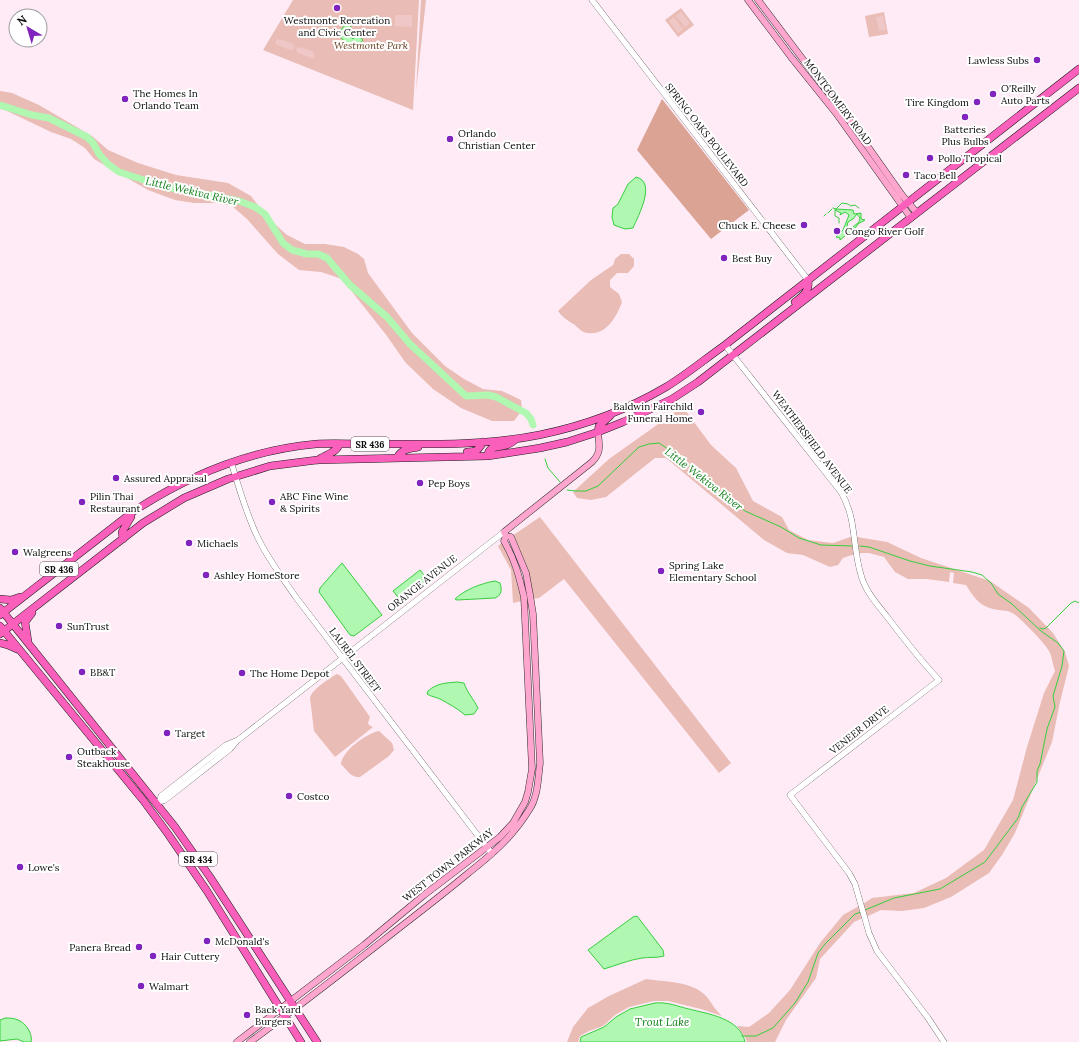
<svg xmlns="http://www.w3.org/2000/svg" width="1079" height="1042" viewBox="0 0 1079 1042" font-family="Lora,serif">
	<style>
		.green { fill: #e9bcb5 }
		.forest { fill: #daa394 }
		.pitch { fill: #f0c7c7 }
		.water { fill: #b0f7b2; stroke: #36ce3e; fill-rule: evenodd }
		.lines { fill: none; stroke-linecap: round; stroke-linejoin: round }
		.stream { stroke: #36ce3e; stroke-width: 1 }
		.river { stroke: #b0f7b2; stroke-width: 7 }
		.tertiary-casing { stroke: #3f3f3f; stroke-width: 6 }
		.secondary-casing { stroke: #2e2e2e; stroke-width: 7 }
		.primary-casing { stroke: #1d1d1d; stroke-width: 8 }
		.tertiary { stroke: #fff; stroke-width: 5.5 }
		.secondary { stroke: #ffa6cf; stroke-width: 6 }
		.primary { stroke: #fa60bb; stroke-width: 7 }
		.poi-dot { fill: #8123bd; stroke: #fff; stroke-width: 1.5 }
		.labels { text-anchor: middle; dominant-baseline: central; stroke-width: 4; stroke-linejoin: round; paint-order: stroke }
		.shield { fill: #fff; stroke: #555; stroke-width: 1 }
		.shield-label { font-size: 9px; font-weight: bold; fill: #0c0c0c }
		.poi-label { font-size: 10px; fill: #0c0c0c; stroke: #fff; text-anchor: start }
		.park-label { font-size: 10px; font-style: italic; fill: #643c1c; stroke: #fff }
		.street-label { font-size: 10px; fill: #0c0c0c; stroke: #fff }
		.water-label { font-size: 11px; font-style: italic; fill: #14831e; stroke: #fff }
	</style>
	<rect width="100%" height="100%" fill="#ffebf6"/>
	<path class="green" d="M293,0H419L413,110L263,50Z
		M421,0H426L416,92Z
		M681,8L694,25L678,37L665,20Z
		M884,12L888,34L869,37L865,16Z
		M0,91L12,93L39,105L92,136L108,150L138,163L176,175L228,183L251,196L267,217L287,235L305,244H325L344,247L358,254L364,259L368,273L412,333L445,366L464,379L483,389L502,391L521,400L522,410L514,421H492L461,408L433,389L405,362L387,336L342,279L321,272L299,270L278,254L247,219L232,206L217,203H194L175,200L148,190L94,159L85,148L71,139L51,132L5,110L0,109Z
		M621,254H629L634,259V266L628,273H617L610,280V287L619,294L622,302C617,316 606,336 588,333C583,333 578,328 575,325C568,321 562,317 558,311L591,280L613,265L615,259Z
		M678,410H685L711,445L736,468L753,501L782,517L789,530L808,540L833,543L853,536L855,554L843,558L838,565L830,567L803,555L787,553L764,540L666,458H655L606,497L591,500L577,498L573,492L609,459Z
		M540,517L731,763L719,773L564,579L539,598L533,599L512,536Z
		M857,537L887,542L921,558L990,581L1029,608L1053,633L1065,652L1069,666L1060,702L1052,742L1041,769L1015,833L1002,855L989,873L951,897L924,908L902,911L881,910L866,917L863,904L872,898L914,893L946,878L984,850L1013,800L1027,747L1044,693L1055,671C1053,665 1052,658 1050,653C1047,645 1021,619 1014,614C1007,609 1000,611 993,609C979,606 973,596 966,585L953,583L954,573L950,572L949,582L927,579H908L895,572L884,557L869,553H859Z
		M503,542L517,573L522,601L513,603L511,570L498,546Z
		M337,674L341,676L370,717L368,723L369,725L373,727L335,757L314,731L310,698C311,690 330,678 337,674Z
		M379,731L392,743L394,750L389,756L360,777C351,778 347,770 341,764C342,751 367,733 379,731Z
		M859,906L863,918L854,922L820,959L816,978L786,1020L775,1042H747L745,1037L737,1026L749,1027L769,1013L790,990L820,943L843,915Z
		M646,979C665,982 692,981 706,996C712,1003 715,1010 722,1016L701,1009L668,1001H654L629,1007L615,1015L603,1026L589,1031L580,1036L578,1042H567L573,1027L588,1008L609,996Z"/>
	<path class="forest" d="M662,99L749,210L711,239L637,150Z"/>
	<path class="pitch" d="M681,12L690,23L685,27L676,16Z
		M395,15H412V27L395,26Z
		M883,16L886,30L879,31L876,17Z
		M674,17L683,29L678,33L669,21Z
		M277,39L279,40L280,39L293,44V45L295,46L293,50L291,49L290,50L277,45V44L275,43Z
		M297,47L300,48V47L314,52L313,54L315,55L314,58H311L298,53V52L296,51Z"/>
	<path class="water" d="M347,23L352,28L347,33L353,39L357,34L363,40L354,50L337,34Z
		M636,177C657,182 638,216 633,228L625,229L614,225L612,217L613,208L618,204L628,184Z
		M836,209L853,210L854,214L861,213V219L865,220L858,224L856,227L840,240V238L836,237L843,230L849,215L845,212L840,215L841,213L835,210ZM857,214L860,218L859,222L848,231H846L848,222L853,219Z
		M342,563L382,615L354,636L350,635L319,592L320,588Z
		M420,570L427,579L401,601L393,591Z
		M495,581L500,583C502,590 502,595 495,598L457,600L455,599C464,590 482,583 495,581Z
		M457,682L464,683C468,694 473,698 478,708L474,714L465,715C457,708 449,704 440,699C436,697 432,697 427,694L428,691C437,683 446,683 457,682Z
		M637,916L663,950L664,956C657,958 649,957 642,958C629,960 617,965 604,969L588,950L633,917Z
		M655,1003C669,1002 676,1006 689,1009C708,1014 740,1018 745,1042H580L581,1037L604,1027L616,1017L630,1009Z
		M5,1018C9,1018 14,1018 18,1020C26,1023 33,1034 31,1042H24L17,1039L0,1041V1020Z"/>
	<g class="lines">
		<path class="stream" d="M833,208L836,209L842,203L848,204L851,206L855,205L859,208
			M835,210V216L839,218V223
			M828,213L832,209
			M824,216L826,214
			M545,459L548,468L560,482
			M567,490L575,491H586L598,486L639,447L649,444L659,443L674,453L713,487L723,493L745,511L781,527L799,538L821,545L852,546
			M860,546L869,547L910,561L930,566L972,572L982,575L991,583L998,594L1012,604L1041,631L1058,643L1064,651L1062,666L1053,696L1055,707L1047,729L1040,764L1037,771V782L1022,807L1018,818L985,862L940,889L894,898L865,910
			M1040,628L1043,629L1046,628L1071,603L1075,601L1079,603
			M742,1036H756L773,1028L795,1003L808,982L818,953L825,944L855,914L861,912"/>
		<path class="river" d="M0,105L32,115L49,118L87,137L93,143L99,154L108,164L119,172L166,187L239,201L255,207L265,214L283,243L292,250L307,254H318L327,258L350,285L387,317L410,344L466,396L488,395L496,397L526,413L531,419L533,425"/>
		<defs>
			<path id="tertiary" d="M592,0L808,280
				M725,345L841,492C857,519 852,546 861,575C865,591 878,605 888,618C905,640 920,660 939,680L790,795L849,873L855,884L869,933L877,951L928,1018L944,1042
				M231,462C239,487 246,514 258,538C268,559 282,577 295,596L492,854
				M160,801L161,796L226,745L238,740L504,532
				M158,802L165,800L230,749L236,742"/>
			<path id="secondary" d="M748,0L791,57L836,113L911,218
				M758,0L814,74L842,110L902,195L917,213
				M237,1042L364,945L424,895L500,837L513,823L525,802L528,792L532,769L524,597C519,576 515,560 504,541L506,536L504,532L592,462C602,452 599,445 598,432
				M250,1042C305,1002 358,960 412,918C430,904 448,890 466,875C491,855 512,838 529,810C538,797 538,779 540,763L533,614L530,595L526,573L511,537L506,536"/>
			<path id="primary" d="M795,302C803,296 810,291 808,280
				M598,432L599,426L610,416
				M467,452C476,452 479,450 483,442
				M488,456C488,445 499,448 506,445C509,445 512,442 515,440
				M397,458C401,449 409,449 418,447
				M318,460C325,455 338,452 339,444
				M123,539L122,532L131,517
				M0,599L11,600L20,597
				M0,608L175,827L210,877L317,1042
				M0,615L134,511C189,475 250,450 316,444C333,443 351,444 369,444C426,444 484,446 539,435C583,426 627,410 666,387C686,375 705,359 725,345L1079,69
				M0,626L143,800L168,834L207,891L301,1042
				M0,634L143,523L184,498L228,479L270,466L317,460L488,456L540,448L567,442L598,432L623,422L672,399L698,382L1079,88
				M28,641L25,622L32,613
				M0,643L8,645L17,649"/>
		</defs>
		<use href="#tertiary" class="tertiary-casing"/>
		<use href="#secondary" class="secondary-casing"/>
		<use href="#primary" class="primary-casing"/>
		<use href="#tertiary" class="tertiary"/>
		<use href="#secondary" class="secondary"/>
		<use href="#primary" class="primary"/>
	</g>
	<g class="poi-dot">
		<circle cx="337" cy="8" r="4"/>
		<circle cx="1037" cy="60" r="4"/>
		<circle cx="993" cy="94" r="4"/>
		<circle cx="125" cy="99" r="4"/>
		<circle cx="977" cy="102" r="4"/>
		<circle cx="965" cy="117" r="4"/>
		<circle cx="450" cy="139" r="4"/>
		<circle cx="930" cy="158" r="4"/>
		<circle cx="906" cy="175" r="4"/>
		<circle cx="804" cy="225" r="4"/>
		<circle cx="837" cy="231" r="4"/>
		<circle cx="724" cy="258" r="4"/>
		<circle cx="701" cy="412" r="4"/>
		<circle cx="116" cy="478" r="4"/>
		<circle cx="420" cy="483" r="4"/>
		<circle cx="82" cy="502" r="4"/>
		<circle cx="272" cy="502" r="4"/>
		<circle cx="189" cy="543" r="4"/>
		<circle cx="15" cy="552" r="4"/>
		<circle cx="661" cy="571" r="4"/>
		<circle cx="206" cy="575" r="4"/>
		<circle cx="59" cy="626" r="4"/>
		<circle cx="82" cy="672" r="4"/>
		<circle cx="242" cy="673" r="4"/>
		<circle cx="167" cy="733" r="4"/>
		<circle cx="69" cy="757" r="4"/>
		<circle cx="289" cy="796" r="4"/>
		<circle cx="20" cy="867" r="4"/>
		<circle cx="207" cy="941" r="4"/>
		<circle cx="139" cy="947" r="4"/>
		<circle cx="153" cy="956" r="4"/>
		<circle cx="141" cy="986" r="4"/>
		<circle cx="247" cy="1015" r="4"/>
	</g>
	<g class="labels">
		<g class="shield">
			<rect x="351" y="437" width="38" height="14" rx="3"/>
			<rect x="40" y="562" width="38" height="14" rx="3"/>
			<rect x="179" y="852" width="38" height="14" rx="3"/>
		</g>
		<g class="shield-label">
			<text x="370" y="444">SR 436</text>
			<text x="59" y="569">SR 436</text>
			<text x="198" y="859">SR 434</text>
		</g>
		<g class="poi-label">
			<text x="337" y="20" text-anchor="middle">Westmonte Recreation<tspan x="337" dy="12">and Civic Center</tspan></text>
			<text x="1029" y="60" text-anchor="end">Lawless Subs</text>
			<text x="1001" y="88">O'Reilly<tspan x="1001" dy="12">Auto Parts</tspan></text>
			<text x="133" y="93">The Homes In<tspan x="133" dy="12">Orlando Team</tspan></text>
			<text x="969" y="102" text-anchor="end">Tire Kingdom</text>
			<text x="965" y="129" text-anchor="middle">Batteries<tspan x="965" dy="12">Plus Bulbs</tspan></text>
			<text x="458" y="133">Orlando<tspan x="458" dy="12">Christian Center</tspan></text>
			<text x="938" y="158">Pollo Tropical</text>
			<text x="914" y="175">Taco Bell</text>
			<text x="796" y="225" text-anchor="end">Chuck E. Cheese</text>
			<text x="845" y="231">Congo River Golf</text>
			<text x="732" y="258">Best Buy</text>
			<text x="693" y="406" text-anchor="end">Baldwin Fairchild<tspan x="693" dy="12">Funeral Home</tspan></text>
			<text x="124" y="478">Assured Appraisal</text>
			<text x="428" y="483">Pep Boys</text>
			<text x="90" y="496">Pilin Thai<tspan x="90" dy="12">Restaurant</tspan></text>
			<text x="280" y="496">ABC Fine Wine<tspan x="280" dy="12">&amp; Spirits</tspan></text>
			<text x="197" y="543">Michaels</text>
			<text x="23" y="552">Walgreens</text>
			<text x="669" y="565">Spring Lake<tspan x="669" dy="12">Elementary School</tspan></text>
			<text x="214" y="575">Ashley HomeStore</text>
			<text x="67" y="626">SunTrust</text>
			<text x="90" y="672">BB&amp;T</text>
			<text x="250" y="673">The Home Depot</text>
			<text x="175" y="733">Target</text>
			<text x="77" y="751">Outback<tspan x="77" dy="12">Steakhouse</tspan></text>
			<text x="297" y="796">Costco</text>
			<text x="28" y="867">Lowe's</text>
			<text x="215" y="941">McDonald's</text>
			<text x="131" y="947" text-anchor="end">Panera Bread</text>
			<text x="161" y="956">Hair Cuttery</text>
			<text x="149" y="986">Walmart</text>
			<text x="255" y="1009">Back Yard<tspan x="255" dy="12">Burgers</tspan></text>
		</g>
		<g class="park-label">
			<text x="371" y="45">Westmonte Park</text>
		</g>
		<g class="street-label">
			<text transform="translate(838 102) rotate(53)">MONTGOMERY ROAD</text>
			<text transform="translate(707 135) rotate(52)">SPRING OAKS BOULEVARD</text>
			<text transform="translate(812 442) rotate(53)">WEATHERSFIELD AVENUE</text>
			<text transform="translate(422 583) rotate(-38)">ORANGE AVENUE</text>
			<text transform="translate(355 660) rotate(53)">LAUREL STREET</text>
			<text transform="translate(859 730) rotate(-38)">VENEER DRIVE</text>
			<text transform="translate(448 865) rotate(-38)">WEST TOWN PARKWAY</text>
		</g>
		<g class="water-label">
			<text transform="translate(192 191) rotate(13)">Little Wekiva River</text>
			<text transform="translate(704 479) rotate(38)">Little Wekiva River</text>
			<text x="662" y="1022">Trout Lake</text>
		</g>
	</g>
	<g transform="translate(28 28) rotate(322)"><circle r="19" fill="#ffffff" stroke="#9e9e9e"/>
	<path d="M0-3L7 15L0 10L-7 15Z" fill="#8123bd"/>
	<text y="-6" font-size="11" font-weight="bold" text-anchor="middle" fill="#0c0c0c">N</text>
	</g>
</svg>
